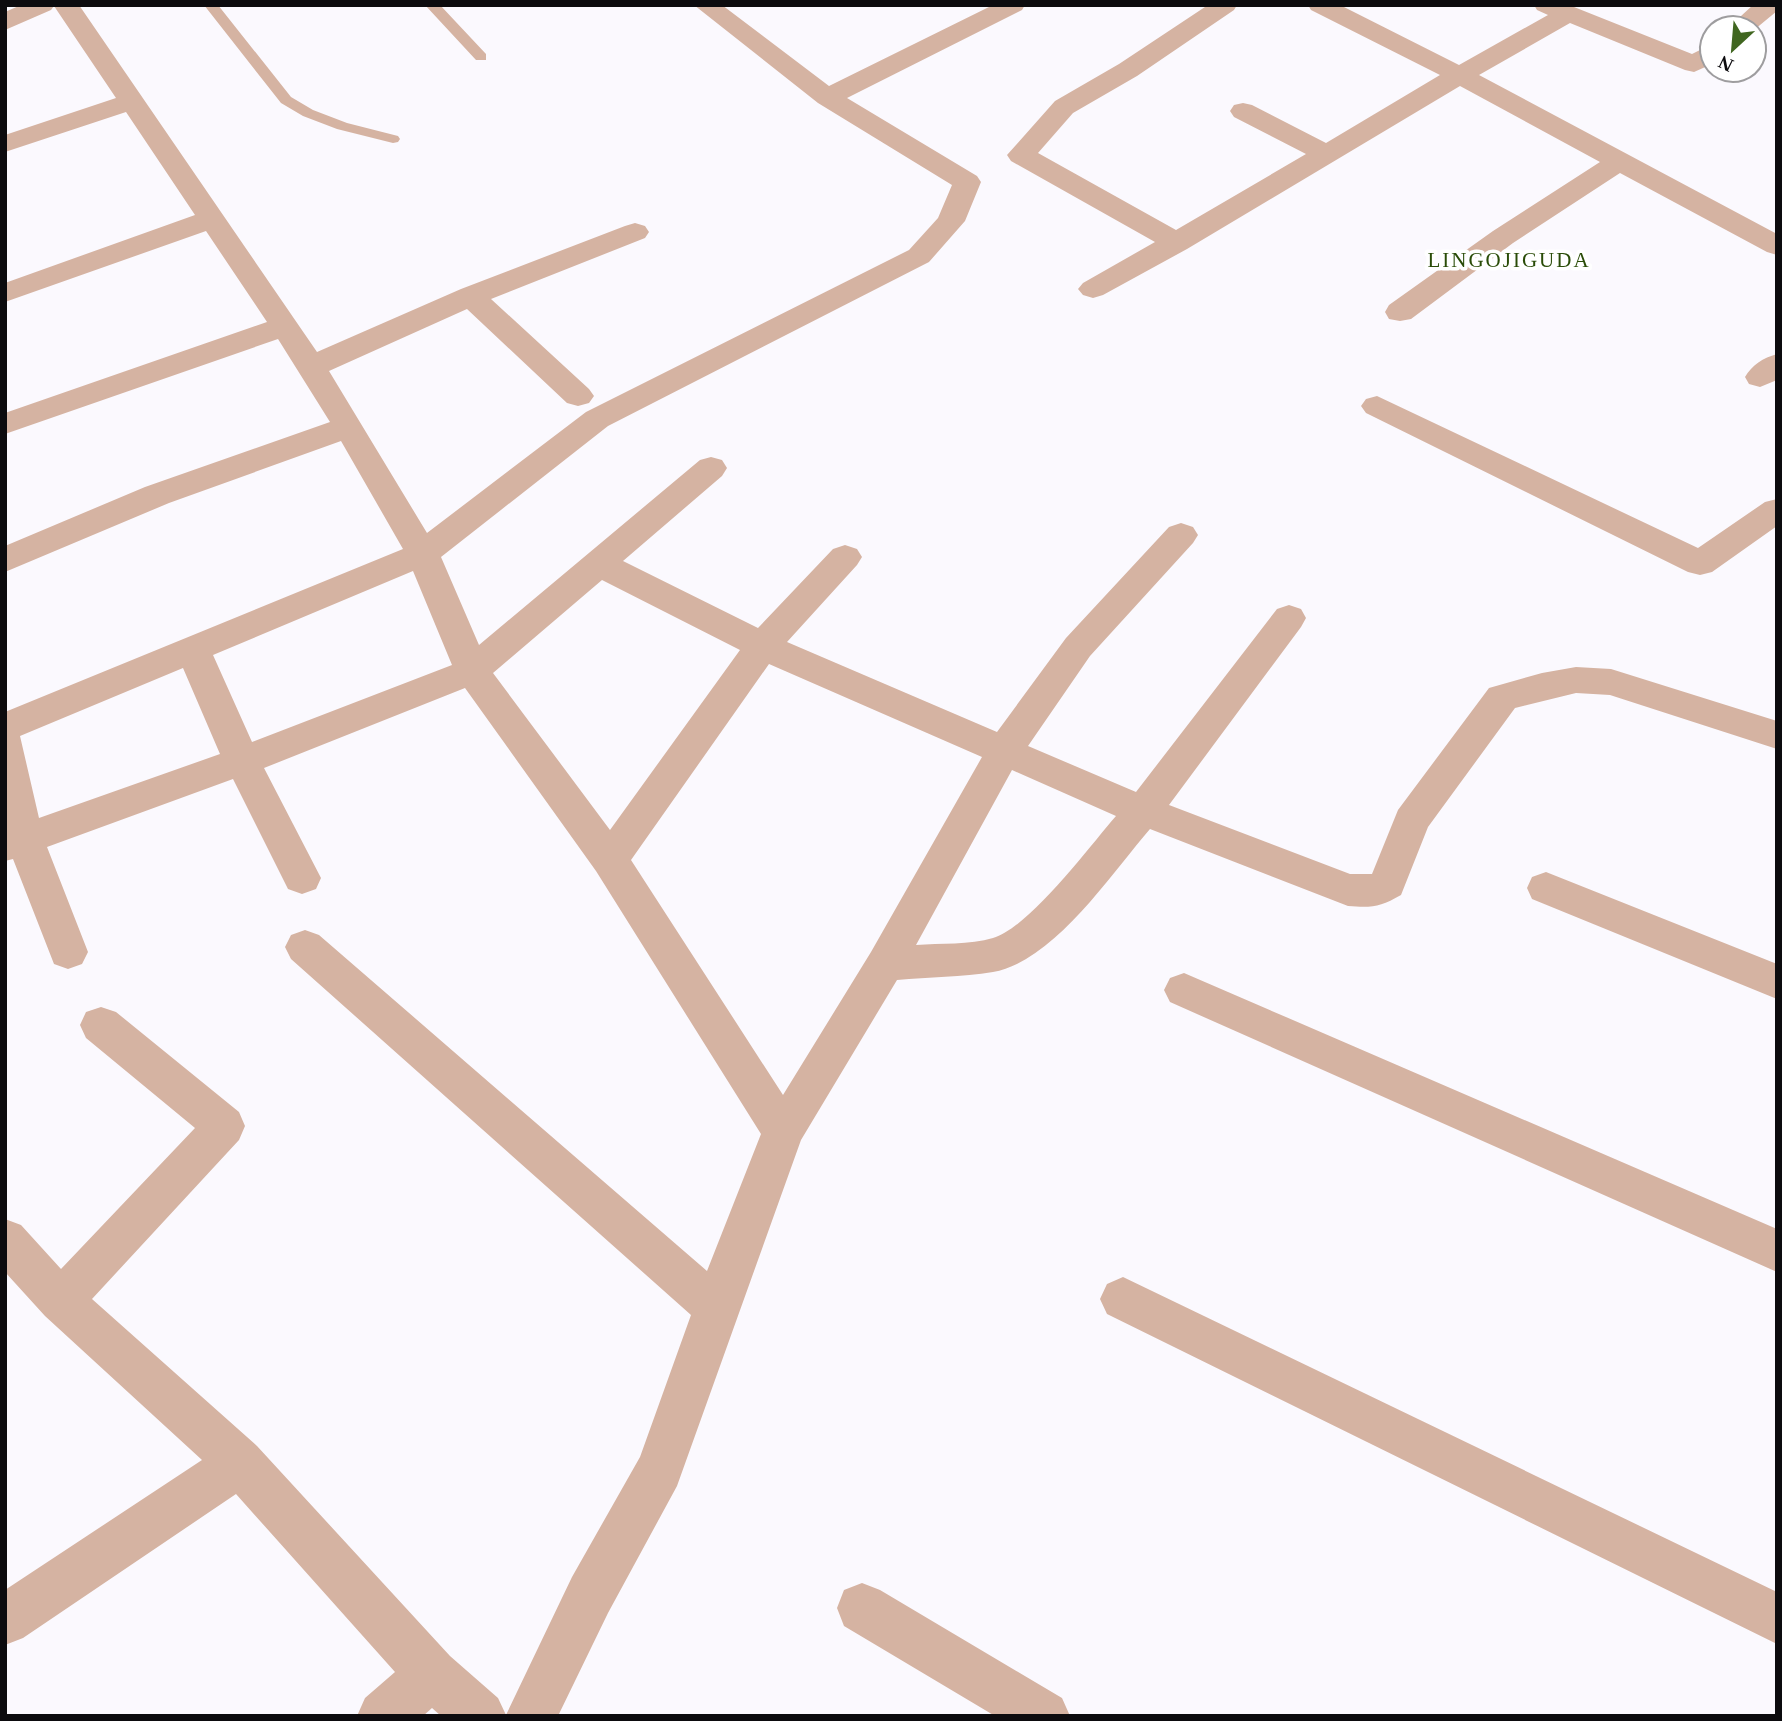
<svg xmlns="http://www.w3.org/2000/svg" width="1782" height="1721" viewBox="0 0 1782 1721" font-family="Georgia,serif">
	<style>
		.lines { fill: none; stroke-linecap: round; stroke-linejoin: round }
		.service { fill: #d5b3a2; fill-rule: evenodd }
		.minor { fill: #d5b3a2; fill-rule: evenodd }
		.labels { text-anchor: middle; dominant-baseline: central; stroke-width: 7; stroke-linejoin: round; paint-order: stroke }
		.far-neighbourhood-label { font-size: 21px; letter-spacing: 2px; fill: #2a4c08; stroke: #fff }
	</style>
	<rect width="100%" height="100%" fill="#fbf9fe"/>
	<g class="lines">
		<path class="service" d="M204,5H218L291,97L313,110L347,123L398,136L400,139L398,142L393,143L337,129L303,116L281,103Z
			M425,5H440L486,54V60H476Z"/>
		<path class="minor" d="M21,5H79L317,352L461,289L625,226L635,223L645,226L649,232L645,238L491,299L589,389L594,396L589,403L578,406L567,403L467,309L329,371L427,533L586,412L909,250L938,218L952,185L818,103L694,5H722L829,86L993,5H1025L1022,10L847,98L977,176L981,182L965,221L929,262L608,426L441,557L479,645L700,460L711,457L722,460L727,468L722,476L623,561L758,628L833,549L845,545L857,549L862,557L857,565L787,642L997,732L1066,638L1169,527L1181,523L1193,527L1198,535L1193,543L1090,656L1028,746L1136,792L1277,609L1289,605L1301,609L1306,618L1301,627L1169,805L1350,874H1372L1398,810L1489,688L1542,673L1576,667L1611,669L1777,721V749L1610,695L1576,693L1515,708L1428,827L1401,895C1380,907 1372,908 1348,906L1150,829C1111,874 1054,961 993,972C962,977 929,977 897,980L801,1140L677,1486L608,1613L558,1716H441L432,1708L423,1716H357L365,1698L395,1672L236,1494L23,1638L5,1645V1590L202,1460L45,1316L5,1272V1219L21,1225L61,1269L195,1128L86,1038L80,1025L86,1012L101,1007L116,1012L239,1112L245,1126L239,1140L92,1299L257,1446L450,1656L498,1698L506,1715L572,1577L640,1457L691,1315L291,959L285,947L291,935L305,930L319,935L707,1271L761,1134L596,871L465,688L264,768L321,878L316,889L302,894L288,889L233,779L47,847L88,952L82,964L68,969L54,964L13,859L5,861V712L403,549L341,441L169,503L5,572V546L145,487L330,422L278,339L5,434V413L267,322L206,231L5,302V283L195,215L126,112L5,152V135L116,98L54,6L51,10L5,30V12ZM413,571L452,665L252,742L213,655ZM602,580L740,650L610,830L493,673ZM769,664L982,757L871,952L783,1095L631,860ZM183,668L220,754L39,818L20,736ZM1012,770L1116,816C1089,847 1030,927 993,938C970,945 940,943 916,945Z
			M1208,5H1237L1234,10L1137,76L1073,113L1038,153L1176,230L1306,154L1234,117L1230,111L1234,105L1243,103L1252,105L1326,143L1440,75L1311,10L1308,5H1340L1459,65L1548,15L1537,10L1534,5H1569L1692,54L1712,44V64L1694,72L1685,70L1570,23L1479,75L1777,234V255L1767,252L1620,173L1513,243L1411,319L1400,321L1389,319L1385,312L1389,305L1493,231L1600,162L1460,86L1187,249L1103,295L1093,298L1083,295L1078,289L1083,283L1155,242L1011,161L1007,155L1055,101L1119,64Z
			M1753,5H1777V11L1754,30L1728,28Z
			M1777,354V380L1760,387L1749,384L1745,377C1752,365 1763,358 1777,354Z
			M1377,396L1698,548L1765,502L1777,499V526L1712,572L1700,575L1688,572L1366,413L1361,406L1366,399Z
			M1546,872L1777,964V999L1532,899L1527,888L1532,877Z
			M1184,973L1777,1229V1272L1170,1002L1164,990L1170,978Z
			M1123,1277L1777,1592V1644L1107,1314L1100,1299L1107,1284Z
			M862,1583L880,1590L1062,1698L1070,1716H995L844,1626L837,1608L844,1590Z"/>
	</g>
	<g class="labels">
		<g class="far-neighbourhood-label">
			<text x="1509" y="260">LINGOJIGUDA</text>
		</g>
	</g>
	<rect width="1782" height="1721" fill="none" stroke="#0c0b0e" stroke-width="14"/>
	<g transform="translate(1733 49) rotate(206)"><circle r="33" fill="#ffffff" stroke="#9e9d9f" stroke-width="2"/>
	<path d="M0-5L12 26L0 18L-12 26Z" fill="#406620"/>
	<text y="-10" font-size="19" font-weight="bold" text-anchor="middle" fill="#0c0b0e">N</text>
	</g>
</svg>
